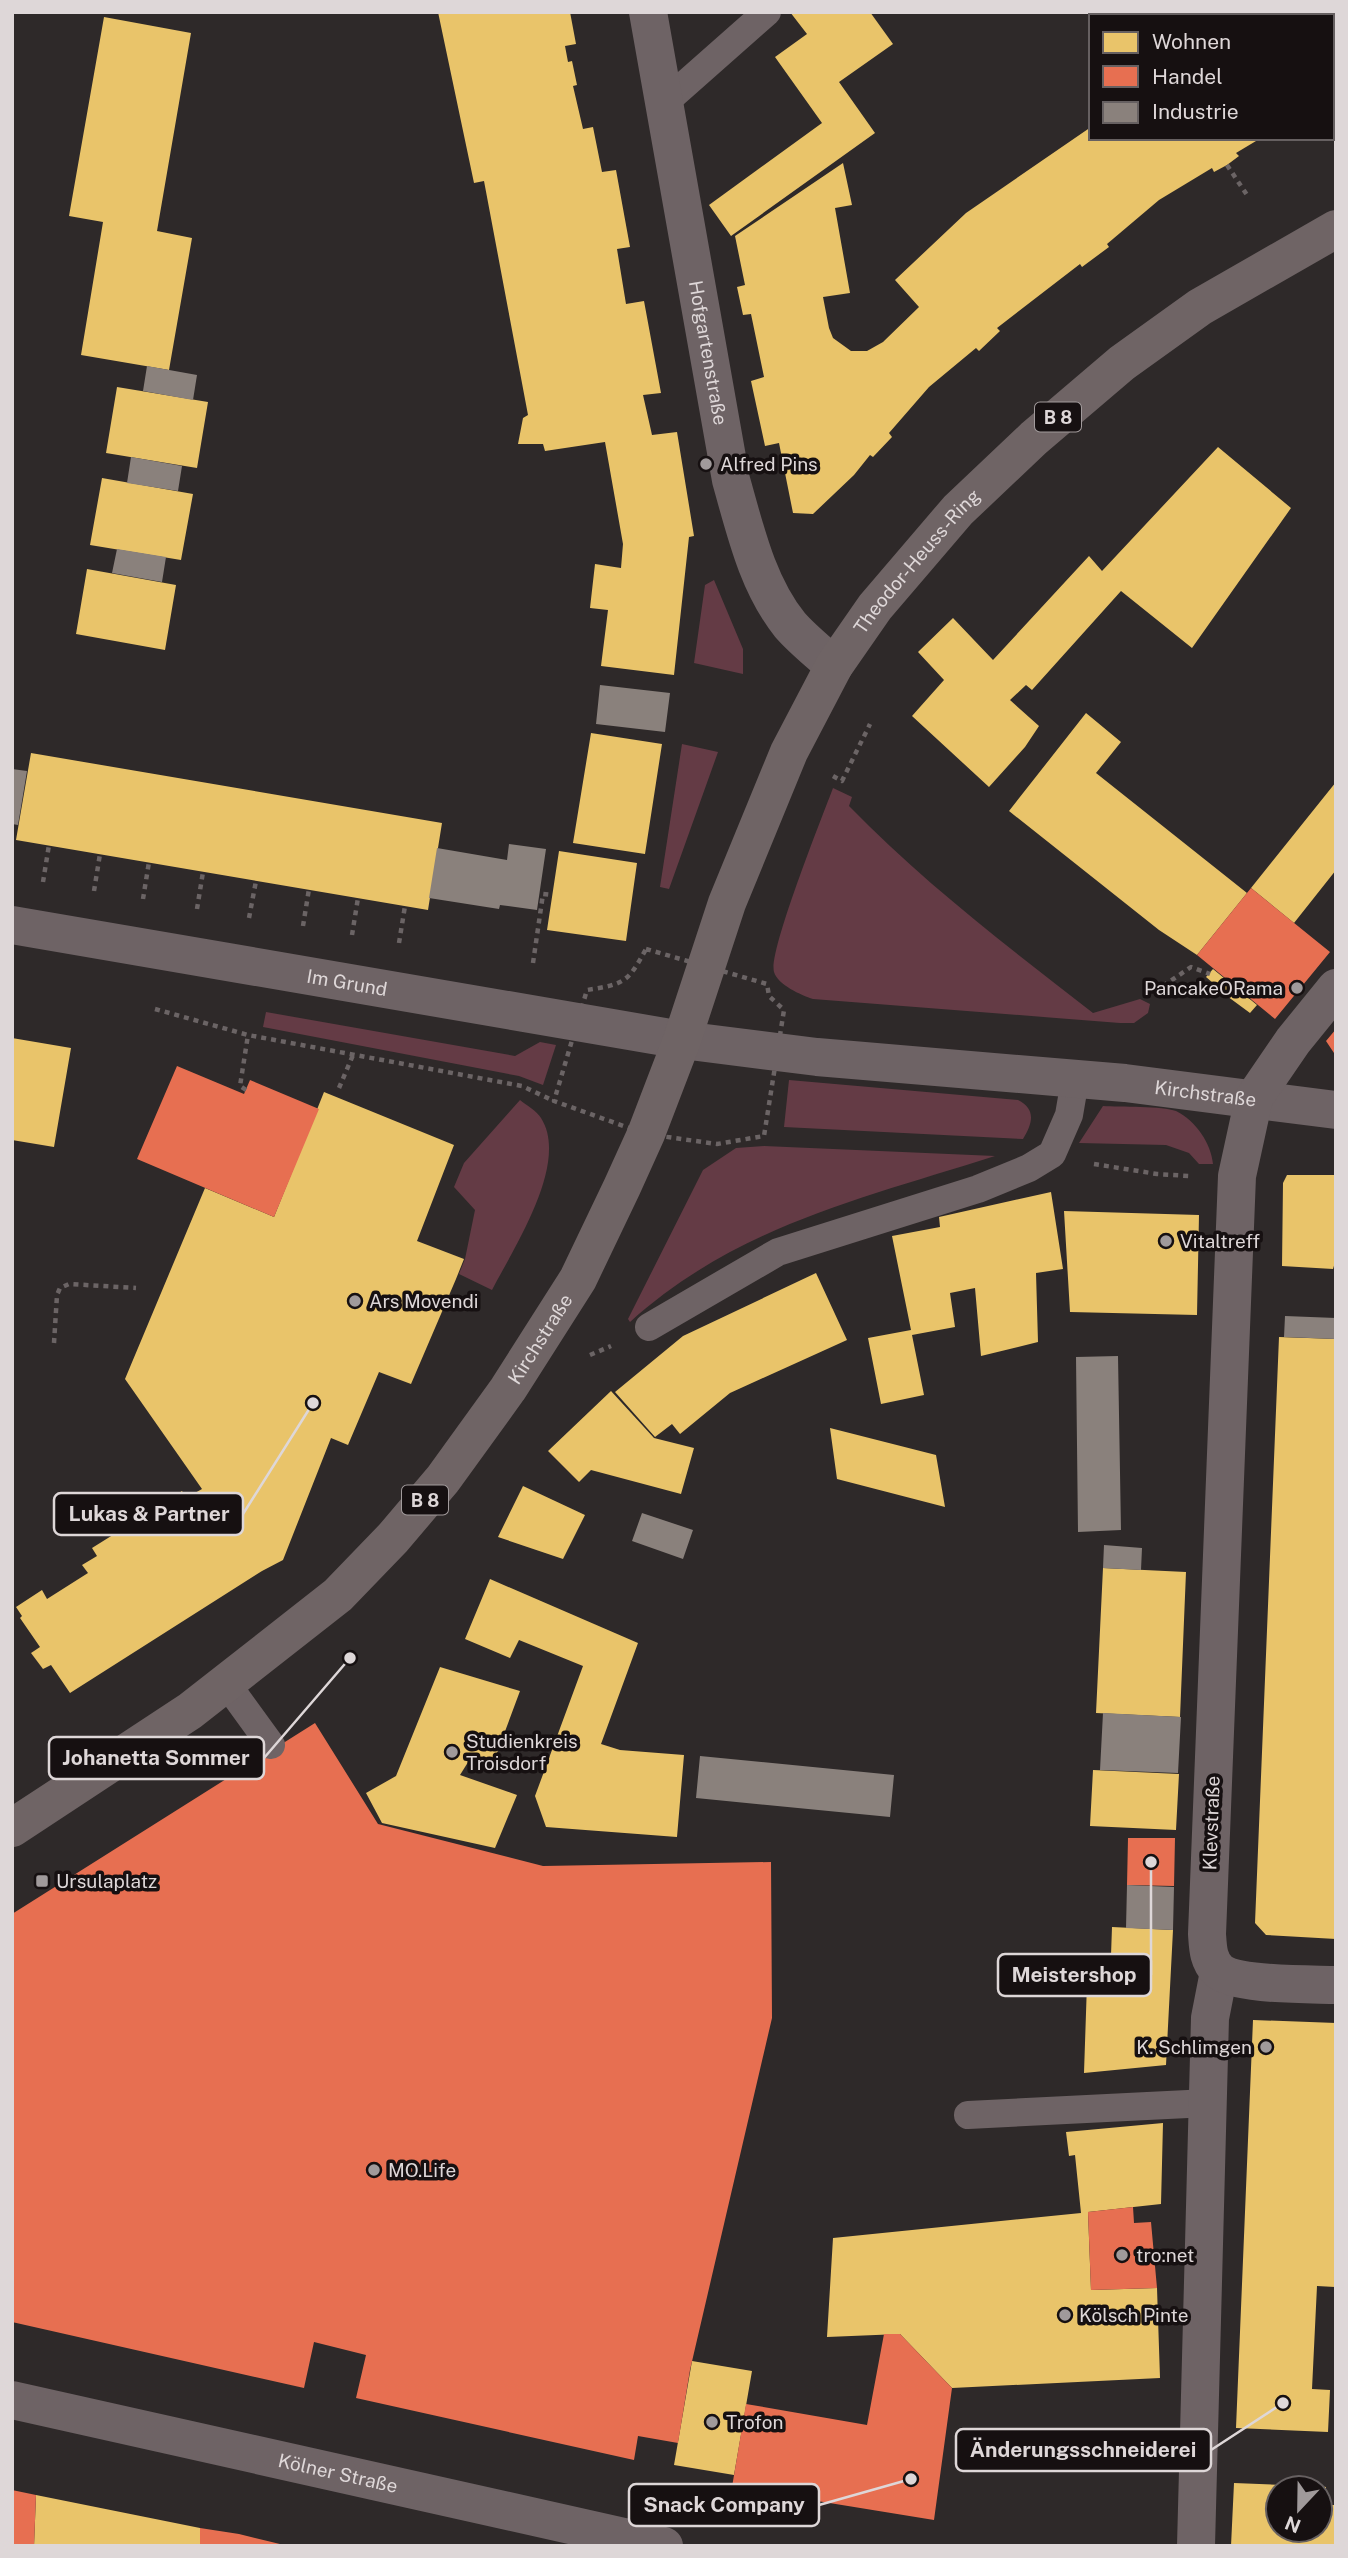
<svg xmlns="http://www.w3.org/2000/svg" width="1348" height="2558" viewBox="0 0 1348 2558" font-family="'Public Sans',sans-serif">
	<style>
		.green { fill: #643b45 }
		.homes { fill: #e9c46a }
		.shops { fill: #e76f51 }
		.industry { fill: #8a817c }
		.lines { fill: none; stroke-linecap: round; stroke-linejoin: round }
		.path { stroke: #6b6465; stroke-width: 4.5; stroke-dasharray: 5 5; stroke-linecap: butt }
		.service { stroke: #6e6365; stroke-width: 28 }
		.pedestrian { stroke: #6e6365; stroke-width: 38 }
		.minor { stroke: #6e6365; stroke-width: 38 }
		.primary { stroke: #6f6465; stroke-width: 38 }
		.poi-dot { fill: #a09a9b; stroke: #161011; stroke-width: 2.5 }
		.labels { text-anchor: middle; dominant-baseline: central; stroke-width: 7; stroke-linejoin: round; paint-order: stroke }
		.shield { fill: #161011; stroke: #a29b9c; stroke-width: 2 }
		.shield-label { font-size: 18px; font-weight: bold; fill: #ded7d8 }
		.street-label { font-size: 19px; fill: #ded7d8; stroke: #161011 }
		.poi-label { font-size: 19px; fill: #ded7d8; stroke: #161011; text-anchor: start }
		.leader { fill: none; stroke: #ded7d8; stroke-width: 2.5 }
		.callout-dot { fill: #ded7d8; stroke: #161011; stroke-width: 2.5 }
		.callout { fill: #161011; stroke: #ded7d8; stroke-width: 2.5 }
		.callout-label { font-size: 21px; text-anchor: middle; font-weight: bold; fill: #ded7d8 }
	</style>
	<rect width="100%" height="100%" fill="#2e2929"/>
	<path class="green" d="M714,580L743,649V674L694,663L705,585Z
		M682,744L718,752L669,889L660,887Z
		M833,788L852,797L849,806C924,883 1008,947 1093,1013L1140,999L1150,1004L1148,1013L1134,1023H1120L813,999C801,995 778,985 774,972C768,952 823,815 833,788Z
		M266,1012L515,1056L540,1042L556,1045L543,1085L519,1076L263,1027Z
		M789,1080L1018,1100C1036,1109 1033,1123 1023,1139L784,1127Z
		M520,1100C526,1105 537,1111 541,1118C570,1163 513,1249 492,1290L459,1274L465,1259L475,1210L454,1187L464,1163Z
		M1103,1106C1119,1107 1163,1106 1176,1111C1196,1121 1211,1143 1213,1164H1199L1189,1153L1166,1145L1079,1143Z
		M764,1146L995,1156C864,1198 736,1226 630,1322L628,1319L703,1170L736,1148Z"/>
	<path class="homes" d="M438,12H570L576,44L565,46L568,62L572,61L577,85L573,86L583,129L593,127L602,172L616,170L630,247L617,249L626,304L644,301L661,393L643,395L652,435L677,432L694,536L689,537L674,675L601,666L608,610L590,608L595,564L621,568L623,544L605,442L545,451L543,444H518L523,418L528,415L484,181L474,183Z
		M790,12H870L893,44L839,82L875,133L731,236L709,205L822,123L775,57L807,34Z
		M1287,12H1336V97L1332,99V16H1280Z
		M104,17L191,33L157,231L192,238L169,370L81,355L103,222L69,216Z
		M1091,127V138H1261L1236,153L1239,156L1227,165L1214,172L1212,168L1159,200L1107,244L1109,247L1082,267L1080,264L997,328L1000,331L979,351L976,348L929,387L889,433L892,437L873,457L870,455L854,475L813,514L793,513L779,443L765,446L762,432L751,381L764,377L751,314L743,315L737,287L745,285L735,236L843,163L852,205L835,208L850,293L823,297L829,328L833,338L851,351H867L883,342L919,307L895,280L966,213Z
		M117,387L208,402L197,468L106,453Z
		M1218,447L1291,508L1192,648L1121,591L1032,690L1026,685L1010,700L1039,726L1025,747L989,787L912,716L944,680L918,652L953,618L993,660L1089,556L1102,571Z
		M102,478L193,494L181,560L90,545Z
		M87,569L176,585L165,650L76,634Z
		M1086,713L1121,742L1096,773L1247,893L1197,955L1159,930L1009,811Z
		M591,733L662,744L645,854L573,843Z
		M31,753L442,823L428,910L16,840Z
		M1336,782V870L1294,923L1251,888Z
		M559,851L637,863L626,941L547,930Z
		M1213,969L1257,1005L1250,1013L1212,985L1213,983L1206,977Z
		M12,1038L71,1048L54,1147L12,1140Z
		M324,1092L454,1145L417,1241L464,1259L456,1279L411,1384L379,1372L348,1445L331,1438L283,1560L262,1571L70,1693L51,1665L43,1669L31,1653L40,1647L20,1618L22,1616L16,1607L42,1590L47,1599L88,1573L82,1565L97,1556L92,1548L124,1528L129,1536L154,1518L150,1512L182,1491L186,1498L202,1489L125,1379L205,1188L274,1217Z
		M1287,1175H1336V1259L1333,1269L1282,1266L1283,1183Z
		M1051,1192L1063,1269L1036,1273L1038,1342L981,1356L975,1288L950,1293L955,1327L912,1335L924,1395L881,1404L868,1338L911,1330L892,1236L940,1227L939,1217Z
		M1064,1211L1199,1215L1197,1315L1070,1312Z
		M816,1273L847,1340L730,1393L680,1434L672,1424L655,1437L615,1392L683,1336Z
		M1279,1337L1336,1339V1939L1266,1935L1255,1923Z
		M611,1391L654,1438L694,1448L681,1494L591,1470L579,1482L548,1451Z
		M830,1428L936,1455L945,1507L837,1479Z
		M523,1486L585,1515L563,1559L498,1537Z
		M1103,1568L1186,1572L1180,1717L1096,1713Z
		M490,1579L638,1643L601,1744L620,1750L684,1755L677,1837L546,1827L535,1796L583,1666L519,1640L510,1658L465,1639Z
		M440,1667L520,1691L491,1769L470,1759L460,1775L517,1795L495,1848L382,1823L366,1793L396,1776Z
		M1093,1770L1179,1774L1176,1830L1090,1826Z
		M1112,1927L1173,1930L1166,2065L1084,2073L1087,1983L1110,1984Z
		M1253,2020L1336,2023L1335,2287L1317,2286L1312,2389L1330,2390L1328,2432L1236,2428Z
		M1163,2123L1161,2204L1088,2212L1091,2290L1157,2288L1160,2378L952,2388L900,2334L827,2337L833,2238L1081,2213L1075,2155L1069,2156L1066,2132Z
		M692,2361L752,2371L734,2475L674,2465Z
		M1234,2483L1306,2486V2488H1278V2530H1320V2486L1326,2487L1325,2505H1336V2546H1231Z
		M36,2495L200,2528V2546H34Z"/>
	<path class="shops" d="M1251,888L1330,952L1275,1019L1197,955Z
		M1336,1029V1056L1326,1041Z
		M177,1066L244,1094L250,1080L319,1109L274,1217L137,1159Z
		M315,1723L378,1824L543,1866L771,1862L772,2018L690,2370L678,2443L638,2436L634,2460L356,2398L366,2355L314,2342L304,2388L12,2322V1914Z
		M1128,1838H1175L1174,1886L1127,1885Z
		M1133,2207L1134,2223L1151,2222L1157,2288L1091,2290L1088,2212Z
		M884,2334H900L952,2388L934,2520L732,2487L746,2404L867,2425Z
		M12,2490L36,2495L34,2546H12Z
		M200,2528L239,2534L288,2546H200Z"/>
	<path class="industry" d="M147,366L197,375L193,400L143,391Z
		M131,457L182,466L178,491L127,483Z
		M117,549L166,557L162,582L112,573Z
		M600,685L670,693L665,732L596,724Z
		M12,769L27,771L18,825L12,824Z
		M509,844L546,849L537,910L500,905L499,909L429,898L437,848L507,860Z
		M1285,1316L1336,1318V1339L1284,1337Z
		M1118,1356L1121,1530L1078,1532L1076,1357Z
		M642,1513L693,1530L683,1559L632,1541Z
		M1104,1545L1142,1548L1141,1570L1103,1568Z
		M1103,1713L1181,1717L1178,1773L1100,1770Z
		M700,1756L894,1775L890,1817L696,1798Z
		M1127,1885L1174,1887L1173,1930L1126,1928Z"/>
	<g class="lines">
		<path class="path" d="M1227,165L1249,198
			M833,776L842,781L870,724
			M43,882L49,845
			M94,891L100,854
			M143,899L149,862
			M197,909L203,872
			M249,918L256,881
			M303,926L309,889
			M352,935L358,898
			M399,943L405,906
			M646,949L767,984L769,996L784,1010L764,1136L717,1144L646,1134L554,1101L587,990C625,984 628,982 646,949Z
			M533,963L543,894L552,895
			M1163,986L1191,967L1210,974
			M155,1009L248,1035L522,1086L554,1101
			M339,1088L353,1055
			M246,1090L240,1086L248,1035
			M1094,1164L1157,1174L1189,1176
			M54,1343L57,1295L60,1288L69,1284L136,1288
			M590,1355L611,1346"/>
		<path class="service" d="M664,103L767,12
			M649,1327L778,1252L978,1189L1029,1168L1052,1154L1069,1115L1075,1080
			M226,1683L271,1745
			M968,2115L1208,2103"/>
		<g class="pedestrian">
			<path id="s1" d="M12,2400L664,2546"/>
			<path d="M1196,2546L1210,2018L1219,1972"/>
		</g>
		<g class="minor">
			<path id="s2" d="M648,12L731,480C745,529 757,584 790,625C803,640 820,653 834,666"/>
			<path id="s3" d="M12,925L682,1040L817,1057L1125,1083L1336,1110"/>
			<path d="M1336,988L1293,1041L1254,1098L1237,1176L1207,1934C1208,1948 1208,1960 1218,1970C1235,1986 1311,1984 1336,1985"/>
		</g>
		<path class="primary" id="s4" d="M12,1828L190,1711L338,1595L393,1538L443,1479L508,1389L578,1279L622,1187L646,1134L682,1040L727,903L789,752L834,666L875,607L958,510L1034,438L1122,363L1200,307L1336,229"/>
	</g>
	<g class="poi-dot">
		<circle cx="706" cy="464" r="7"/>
		<circle cx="1297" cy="988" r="7"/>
		<circle cx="1166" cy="1241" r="7"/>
		<circle cx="355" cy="1301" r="7"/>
		<circle cx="452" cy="1752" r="7"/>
		<rect x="35" y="1874" width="14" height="14" rx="3.5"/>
		<circle cx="1266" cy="2047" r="7"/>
		<circle cx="374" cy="2170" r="7"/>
		<circle cx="1122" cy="2255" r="7"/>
		<circle cx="1065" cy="2315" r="7"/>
		<circle cx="712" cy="2422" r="7"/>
	</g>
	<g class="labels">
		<g class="shield">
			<rect x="1035" y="402.5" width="46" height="29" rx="5"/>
			<rect x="402" y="1485.5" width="46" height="29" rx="5"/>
		</g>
		<g class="shield-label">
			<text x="1058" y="417">B 8</text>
			<text x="425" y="1500">B 8</text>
		</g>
		<g class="street-label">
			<text stroke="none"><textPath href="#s2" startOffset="346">Hofgartenstraße</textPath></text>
			<text stroke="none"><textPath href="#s4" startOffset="1598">Theodor-Heuss-Ring</textPath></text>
			<text stroke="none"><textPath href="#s3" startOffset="340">Im Grund</textPath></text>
			<text stroke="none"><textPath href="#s3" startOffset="1206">Kirchstraße</textPath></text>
			<text stroke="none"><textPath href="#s4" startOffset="728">Kirchstraße</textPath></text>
			<text transform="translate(1211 1823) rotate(-88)">Klevstraße</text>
			<text stroke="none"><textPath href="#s1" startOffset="334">Kölner Straße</textPath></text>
		</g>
		<g class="poi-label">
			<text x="720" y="464">Alfred Pins</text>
			<text x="1283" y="988" text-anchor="end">PancakeORama</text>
			<text x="1180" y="1241">Vitaltreff</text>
			<text x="369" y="1301">Ars Movendi</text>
			<text x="466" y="1741">Studienkreis<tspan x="466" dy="22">Troisdorf</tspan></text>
			<text x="56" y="1881">Ursulaplatz</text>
			<text x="1252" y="2047" text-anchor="end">K. Schlimgen</text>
			<text x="388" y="2170">MO.Life</text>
			<text x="1136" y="2255">tro:net</text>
			<text x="1079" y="2315">Kölsch Pinte</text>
			<text x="726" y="2422">Trofon</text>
		</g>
	</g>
	<path class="leader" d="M313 1403L243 1514M350 1658L264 1758M1151 1862L1151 1975M1283 2403L1211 2450M911 2479L819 2505"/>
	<g class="callout-dot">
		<circle cx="313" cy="1403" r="7"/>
		<circle cx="350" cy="1658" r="7"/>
		<circle cx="1151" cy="1862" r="7"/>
		<circle cx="1283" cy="2403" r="7"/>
		<circle cx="911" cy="2479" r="7"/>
	</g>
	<g class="callout">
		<rect x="54" y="1493" width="189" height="42" rx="7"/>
		<rect x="49" y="1737" width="215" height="42" rx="7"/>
		<rect x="998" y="1954" width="153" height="42" rx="7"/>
		<rect x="956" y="2429" width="255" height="42" rx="7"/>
		<rect x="629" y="2484" width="190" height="42" rx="7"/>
	</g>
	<g class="callout-label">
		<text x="149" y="1521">Lukas &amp; Partner</text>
		<text x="156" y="1765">Johanetta Sommer</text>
		<text x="1074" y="1982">Meistershop</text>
		<text x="1083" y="2457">Änderungsschneiderei</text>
		<text x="724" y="2512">Snack Company</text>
	</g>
	<rect width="1348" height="2558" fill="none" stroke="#ded7d8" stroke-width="28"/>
	<rect x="1089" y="14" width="245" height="126" fill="#161011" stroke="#666061" stroke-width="2"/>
	<rect x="1103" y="32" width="35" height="21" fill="#e9c46a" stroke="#666061" stroke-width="2"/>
	<text x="1152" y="49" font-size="21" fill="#ded7d8">Wohnen</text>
	<rect x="1103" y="66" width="35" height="21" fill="#e76f51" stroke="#666061" stroke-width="2"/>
	<text x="1152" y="84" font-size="21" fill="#ded7d8">Handel</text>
	<rect x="1103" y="102" width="35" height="21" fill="#8a817c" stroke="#666061" stroke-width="2"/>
	<text x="1152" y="119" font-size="21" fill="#ded7d8">Industrie</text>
	<g transform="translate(1299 2509) rotate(202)"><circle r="33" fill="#161011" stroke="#666061" stroke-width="2"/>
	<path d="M0-5L12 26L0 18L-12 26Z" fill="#a09a9b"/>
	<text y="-10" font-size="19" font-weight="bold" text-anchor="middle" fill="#ded7d8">N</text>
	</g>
</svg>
